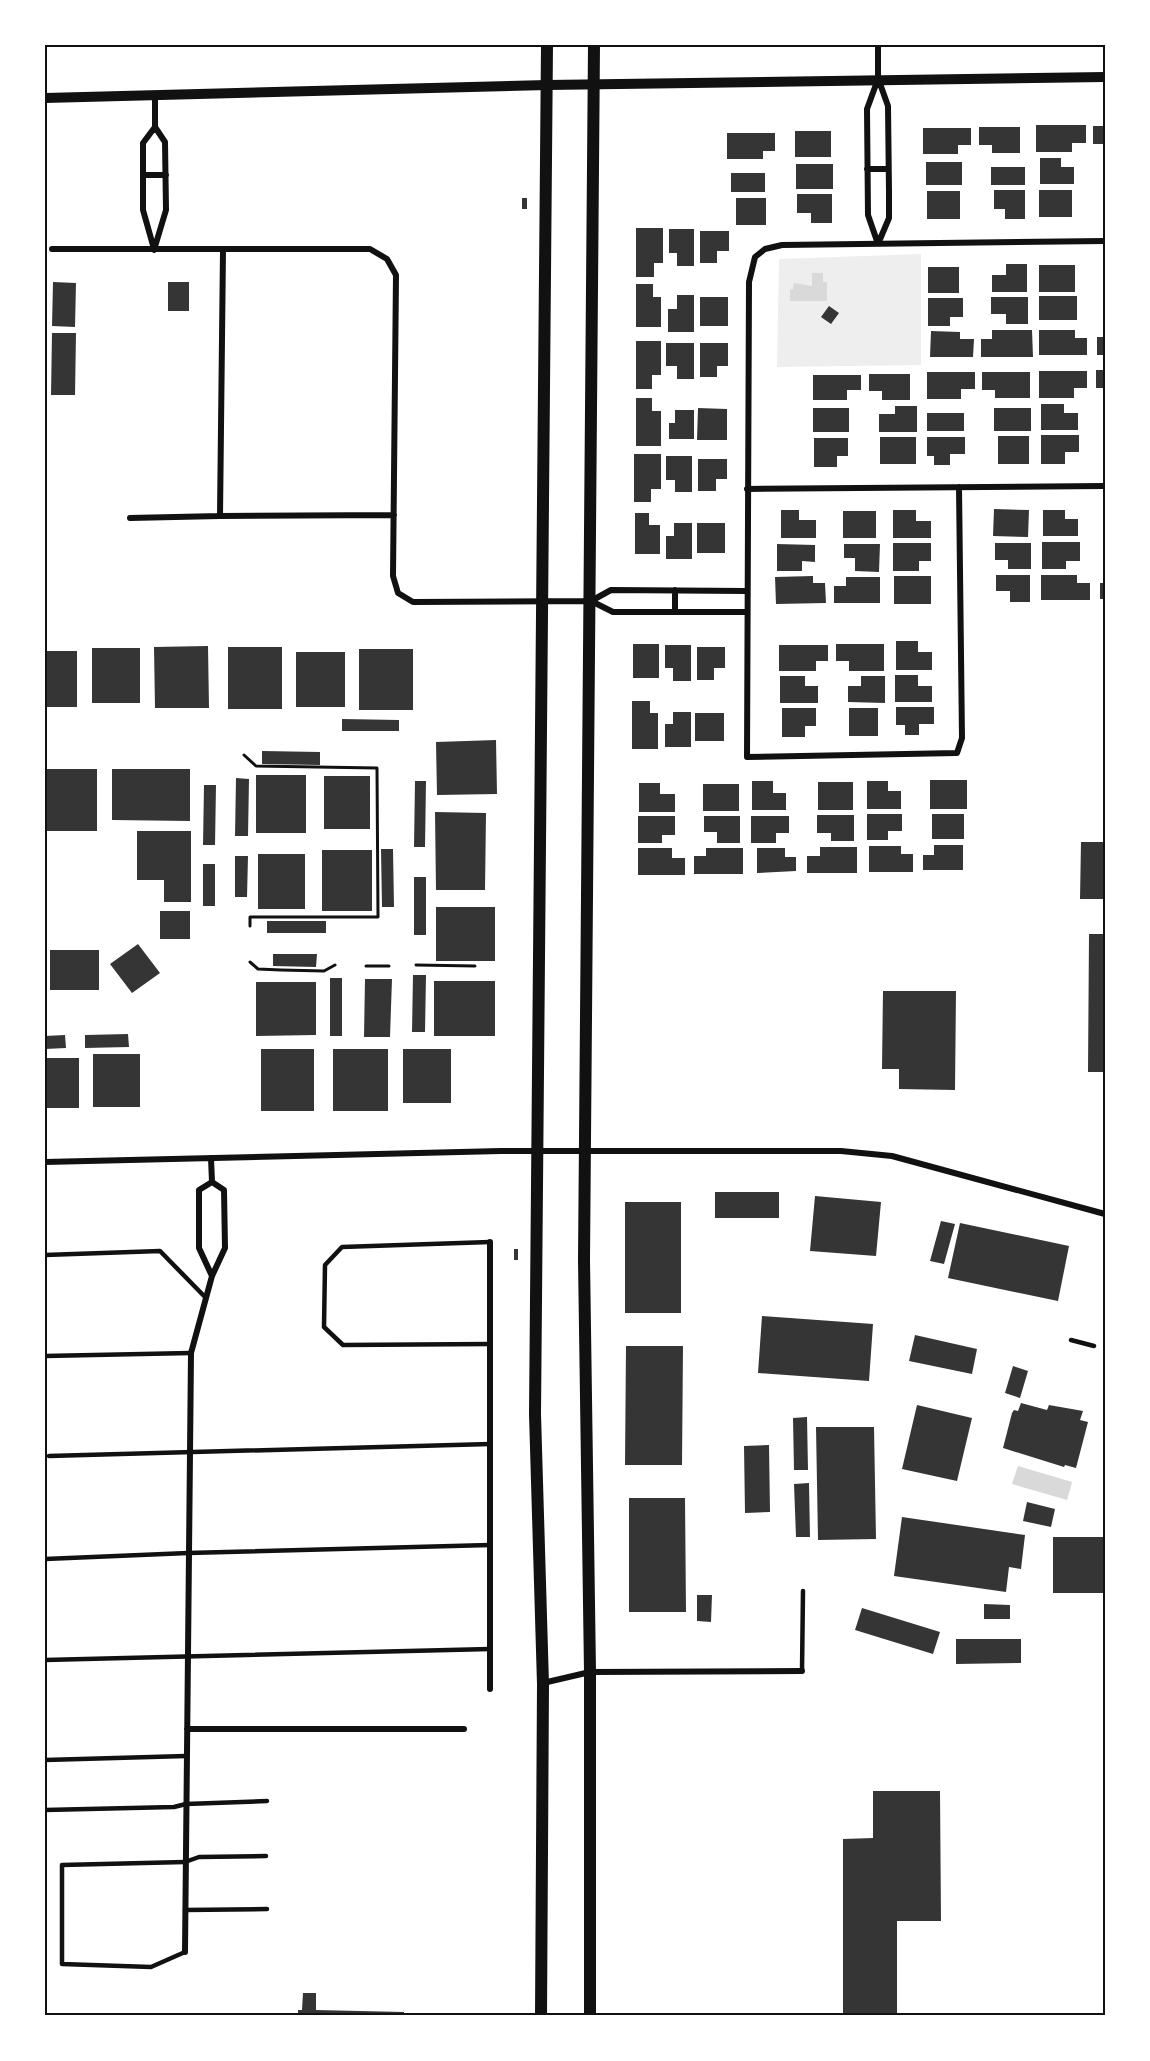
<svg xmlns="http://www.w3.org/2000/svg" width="1150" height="2061" viewBox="0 0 1150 2061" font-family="'IBM Plex Sans',sans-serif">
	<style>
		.green { fill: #eee }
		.water { fill: #d9d9d9 }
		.building { fill: #353535 }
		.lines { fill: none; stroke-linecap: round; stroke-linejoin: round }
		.path { stroke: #111; stroke-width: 3 }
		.service { stroke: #111; stroke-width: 4.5 }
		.minor { stroke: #111; stroke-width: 6 }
		.tertiary { stroke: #111; stroke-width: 10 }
		.secondary { stroke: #111; stroke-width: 12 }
		.neatline { fill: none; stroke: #111; stroke-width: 2 }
	</style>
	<rect width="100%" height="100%" fill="#fff"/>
	<path class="green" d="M921,254V365L777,367L779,259Z"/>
	<path class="water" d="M812,273H823V282H827V301H790V290L793,289L794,283L812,286Z
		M1018,1466L1072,1482L1067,1500L1012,1484Z"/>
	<path class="building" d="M1036,125H1086V143H1072V152H1036Z
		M1093,126H1105V144H1093Z
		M979,127H1020V153H992V145H979Z
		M923,128H971V145H958V154H923Z
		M795,131H831V157H795Z
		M727,133H775V151H763V159H727Z
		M1040,158H1061V167H1074V184H1040Z
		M926,162H962V185H926Z
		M796,164H833V189H796Z
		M991,167H1025V185H991Z
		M731,173H765V192H731Z
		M994,190H1025V219H1005V209H994Z
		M1039,190H1072V217H1039Z
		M927,191H960V219H927Z
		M797,194H832V223H811V213H797Z
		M522,198H527V209H522Z
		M736,198H766V225H736Z
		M636,228H663V263H654V277H636Z
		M669,229H694V266H677V253H669Z
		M700,231H729V251H717V263H700Z
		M1006,264H1027V292H992V275H1006Z
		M1039,265H1075V292H1039Z
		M928,267H959V293H928Z
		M53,282L76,283L75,327L52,326Z
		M168,282H189V311H168Z
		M636,284H653V297H661V327H636Z
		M677,295H694V332H668V309H677Z
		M1039,296H1077V320H1039Z
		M700,297H728V326H700Z
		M991,297H1028V324H1006V314H991Z
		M928,298H963V317H950V326H928Z
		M829,306L839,313L831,324L821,317Z
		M992,330H1032L1033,357H981V339H992Z
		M1039,330H1075V338H1087V355H1039Z
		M931,331L960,332V339H974L973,357H930Z
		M52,333H76L75,395H51Z
		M1097,337H1105V355H1097Z
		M636,341H661V375H652V389H636Z
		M666,343H694V379H677V366H666Z
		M700,343H728V366H717V377H700Z
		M1096,370H1105V388H1096Z
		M1039,371H1087V388H1074V398H1039Z
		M927,372H975V389H961V399H927Z
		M982,372H1030V398H995V390H982Z
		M869,374H910V400H882V391H869Z
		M813,375H861V390H847V400H813Z
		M636,398H652V411H661V446H636Z
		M1041,404H1064V413H1078V430H1041Z
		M895,406H917V432H879V414H895Z
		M698,408L727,409V440H697Z
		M813,408H849V432H813Z
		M994,408H1031V431H994Z
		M675,410H694V439H669V423H675Z
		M927,413H964V431H927Z
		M1041,435H1079V452H1065V464H1041Z
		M998,436H1029V464H998Z
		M880,437H916V464H880Z
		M927,437H965V454H950V465H934V456H927Z
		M814,438H848V456H837V467H814Z
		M634,454H661V489H651V502H634Z
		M666,456H692V492H675V480H666Z
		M698,459H727V479H716V491H698Z
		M994,509L1029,510L1028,537L993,536Z
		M781,510H799V520H816V538H781Z
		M893,510H916V521H931V538H893Z
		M1043,510H1065V519H1078V536H1043Z
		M843,511H876V538H843Z
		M635,513H649V525H660V554H635Z
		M674,523H692V559H666V536H674Z
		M697,523H725V553H697Z
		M1042,542H1080V561H1066V569H1042Z
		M893,543H931V561H919V571H893Z
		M995,543H1031V569H1008V560H995Z
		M777,544L815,545V562L802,561V571H777Z
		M844,544H880L879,572L855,571V558H844Z
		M996,575H1030V602H1010V591H996Z
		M1041,575H1077V583H1090V600H1041Z
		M813,576V583H825L826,603L776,604L775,577Z
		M894,576H931V604H894Z
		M846,577H880V603H834V586H846Z
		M1100,583H1105V599H1100Z
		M896,641H918V652H932V670H896Z
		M633,644H659V678H633Z
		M836,644H884V671H849V661H836Z
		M665,645H691V681H673V668H665Z
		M779,645H828V661H816V671H779Z
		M208,646L209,708H155L154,647Z
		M228,647H282V709H228Z
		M697,647H725V668H714V680H697Z
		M92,648H140V703H92Z
		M359,649H413V710H359Z
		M45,651H77V707H45Z
		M296,652H345V707H296Z
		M895,675H918V686H932V702H895Z
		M780,676H805V686H818V703H780Z
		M861,676H885V703L848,702V686H861Z
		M632,701H650V713H658V749H632Z
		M896,707H934V724H919V735H905V725H896Z
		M782,708H816V726H805V737H782Z
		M849,708H878V736H849Z
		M673,712H691V747H665V724H673Z
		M695,713H724V741H695Z
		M342,719L399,720V731H342Z
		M496,740L497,794L437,795L436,742Z
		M262,751L320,752V765L262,764Z
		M45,769H97V831H45Z
		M112,769H190V821L112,820Z
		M256,775H306V833H256Z
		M324,776H370V829H324Z
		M236,778L249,779L248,836H235Z
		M930,780H967V809H930Z
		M415,781H426L425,847H414Z
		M752,781H773V793H786V810H752Z
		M867,781H888V791H901V809H867Z
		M818,782H853V810H818Z
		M639,783H660V794H675V812H639Z
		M703,784H739V811H703Z
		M204,785H216L215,845H203Z
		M435,812L486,813L485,890H436Z
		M867,814H902V831H888V840H867Z
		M932,814H964V839H932Z
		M817,815H854V841H831V833H817Z
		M638,816H675V835H662V843H638Z
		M704,816H740V843H717V832H704Z
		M751,816H789V833H776V843H751Z
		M137,831H191V902H164V880H137Z
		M1081,842H1105V899H1080Z
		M934,845H963V870H923V855H934Z
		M869,846H901V854H913V872H869Z
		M820,847H857V873H807V856H820Z
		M638,848H672V858H685V875H638Z
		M706,848H743V874H694V856H706Z
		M757,848H785V857H796V871L757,873Z
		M381,849H393L394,907H382Z
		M322,850H372V911H322Z
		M258,854H305V909H258Z
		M235,856H248L247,897H235Z
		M203,864H215V906H203Z
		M414,877H426V935H414Z
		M436,907H495V961H436Z
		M160,911H190V939H160Z
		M267,921H326V933H267Z
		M1089,934H1105V1072H1088Z
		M138,944L160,973L132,993L110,964Z
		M50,950H99V990H50Z
		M273,954H317L316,967L273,966Z
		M413,975H426L425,1032H412Z
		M330,978H342V1036H330Z
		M365,979H392L390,1037H364Z
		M434,981H495V1036H434Z
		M256,982H316V1035L256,1036Z
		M883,991H956L955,1090L899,1089V1069H882Z
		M128,1034L129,1047L85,1048V1035Z
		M65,1035L66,1048L45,1049V1036Z
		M261,1049H314V1111H261Z
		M333,1049H388V1111H333Z
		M403,1049H451V1103H403Z
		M93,1054H140V1107H93Z
		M45,1058H79V1108H45Z
		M715,1192H779V1218H715Z
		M815,1196L881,1202L876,1256L810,1251Z
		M625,1202H681V1313H625Z
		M941,1221L955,1224L944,1264L930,1261Z
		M960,1223L1069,1246L1058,1301L948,1278Z
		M514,1249H518V1260H514Z
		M762,1316L873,1324L869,1381L758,1373Z
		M915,1335L977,1349L972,1374L909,1361Z
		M626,1346H683L682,1465H625Z
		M1013,1366L1028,1371L1020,1398L1005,1393Z
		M1021,1403L1047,1410L1049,1405L1083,1411L1080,1420L1088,1422L1076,1468L1065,1465L1064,1467L1003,1448L1012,1413L1014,1410L1018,1411Z
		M917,1405L972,1418L957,1481L902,1469Z
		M807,1417L808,1470H794L793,1418Z
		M816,1427H874L876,1539L818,1540Z
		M769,1445L770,1512L745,1513L744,1446Z
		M809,1483L810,1537H796L794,1484Z
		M629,1498H685L686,1612H629Z
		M1027,1502L1055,1509L1051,1527L1023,1521Z
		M902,1517L1025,1535L1021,1569L1009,1567L1006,1592L894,1576Z
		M1053,1537H1105V1593H1053Z
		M697,1595H712L711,1622L697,1621Z
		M984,1604L1010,1605V1619H984Z
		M862,1608L940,1632L933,1654L855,1630Z
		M956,1639H1021V1663L956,1664Z
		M873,1791H940L941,1921H897V2016H843V1839L873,1838Z
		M303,1993H316V2010L404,2012V2016H298V2010H302Z"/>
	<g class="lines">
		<path class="path" d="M244,755L256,766L377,768L378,917H250V926
			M250,962L258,969L281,970L324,971L335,965
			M416,965L475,966
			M366,966H389"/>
		<path class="service" d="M490,1242L342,1247L325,1265L324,1327L343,1345L490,1344
			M45,1255L160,1251L206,1298
			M1071,1340L1094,1346
			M45,1356L191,1353
			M49,1456L490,1444
			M45,1559L188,1553L490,1545
			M45,1660L490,1649
			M802,1671L803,1591
			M45,1760L186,1756
			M45,1810L174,1807L186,1804L267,1801
			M185,1910L267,1909
			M185,1952L151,1967L62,1964V1865L185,1862L199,1857L266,1856"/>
		<path class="minor" d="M878,45V78L888,106L889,192V218L878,244
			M867,169H888
			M144,175H166
			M878,244L868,215L867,109L878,79
			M52,249H370L387,259L396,275L393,576L398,593L413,602L591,601L613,612H746
			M154,249L143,210V143L155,127
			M154,250L166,210L165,142L155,127V95
			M223,250L220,516L394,515
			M959,487L962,738L957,753L747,757L749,282L755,257L765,249L782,245L1105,241
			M747,489L1105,486
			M130,518L220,516
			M675,590V612
			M591,601L611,590L746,591
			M211,1158L212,1182
			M45,1162L501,1151H841L892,1156L1105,1214
			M212,1182L224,1190L225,1248L212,1276L199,1248V1190Z
			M490,1242V1689
			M543,1683L590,1672L802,1671
			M187,1729H464
			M185,1952L191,1353L212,1276"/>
		<path class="tertiary" d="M45,98L547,85L1105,77"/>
		<path class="secondary" d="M541,2016L543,1684L535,1414L547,45
			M590,2016V1672L584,1260L594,45"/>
	</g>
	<rect width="1150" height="2061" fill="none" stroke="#ffffff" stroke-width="93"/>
	<rect x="46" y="46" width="1058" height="1968" class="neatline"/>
</svg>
